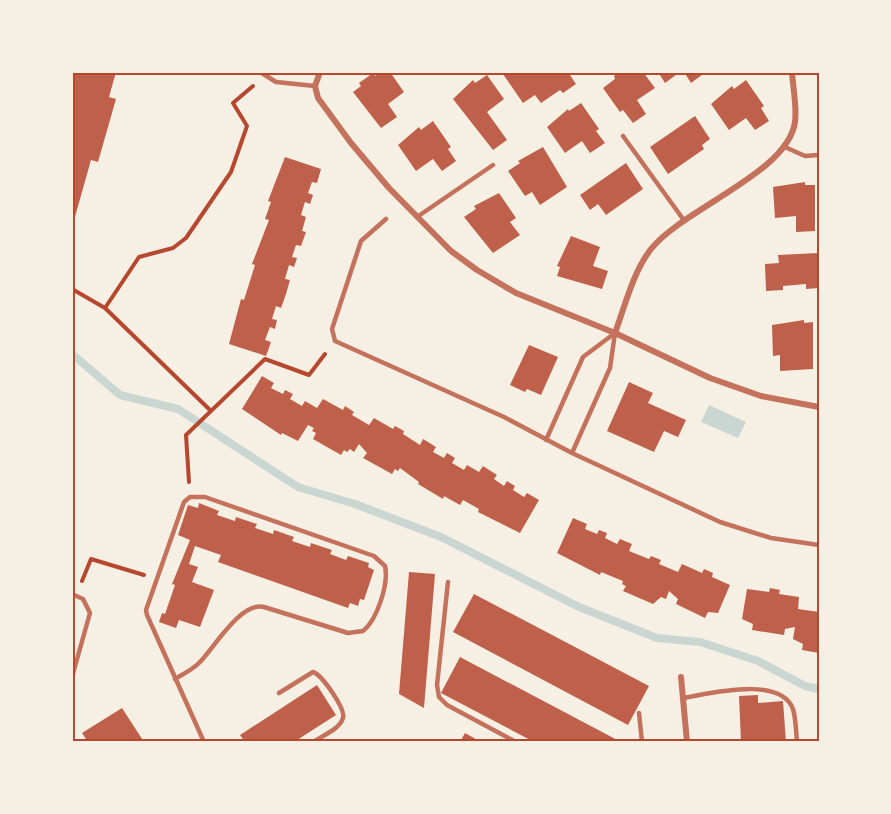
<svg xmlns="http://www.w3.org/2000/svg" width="891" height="814" viewBox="0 0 891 814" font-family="Roboto,sans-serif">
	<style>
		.water { fill: #c9d6d2 }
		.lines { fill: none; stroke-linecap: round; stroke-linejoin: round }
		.stream { stroke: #c9d6d2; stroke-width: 8 }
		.building { fill: #bf614a }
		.path { stroke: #b5482f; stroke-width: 4 }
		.service { stroke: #c5725c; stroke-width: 4.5 }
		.minor { stroke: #c5725c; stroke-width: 6 }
		.neatline { fill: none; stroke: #b5482f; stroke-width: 2 }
	</style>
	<rect width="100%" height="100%" fill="#f6efe4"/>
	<path class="water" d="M709,405L746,422L738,438L701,422Z"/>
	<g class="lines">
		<path class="stream" d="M72,354L120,395L178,409L298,487L355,504L441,537L579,607L657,638L700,642L758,661L805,686L819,689"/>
	</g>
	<path class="building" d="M72,72H116L109,97L116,99L98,162L91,160L73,224Z
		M380,72H390L404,92L388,104L397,117L381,128L353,92L361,86L359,83L373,73L375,76Z
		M506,72H568L576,84L563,93L560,90L541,103L535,95L523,103L503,74Z
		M620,72H643L655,88L637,100L646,114L633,123L623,110L620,112L603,88L615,79L614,76Z
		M658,72H680L665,83Z
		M684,72H706L691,83Z
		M487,75L504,99L487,112L507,140L493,150L453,99L473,80L475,83Z
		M746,80L764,106L761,108L769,121L755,130L746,118L729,130L711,104L732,86L734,89Z
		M581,103L599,129L596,131L605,143L590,153L582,141L565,153L547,127L568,109L569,111Z
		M695,116L710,139L702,145L704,149L668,174L650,147Z
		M433,121L451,147L448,149L456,161L442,171L433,159L416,171L398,145L419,127L421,130Z
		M543,147L567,187L540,205L532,192L525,196L508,171L520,163L518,161Z
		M285,157L321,169L317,183L312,182L308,193L313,195L310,204L305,202L301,215L306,217L302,231L306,232L301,246L296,245L292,257L297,258L294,267L289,265L285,279L290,280L286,294L281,308L276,306L272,319L277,320L275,329L270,327L265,340L271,342L266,356L229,344L241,299L244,300L255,265L252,264L269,220L265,219L271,202L268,201Z
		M626,163L643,189L606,215L598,204L590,210L580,195Z
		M805,182V185H815V231L796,232V216L775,218L773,187Z
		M499,193L516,218L510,222L520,235L493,253L464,217L476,209L474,206Z
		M571,236L600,247L593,266L608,271L602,289L557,276L560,267L557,266Z
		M818,253L819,288L806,289V284L783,286V290L766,291L765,264L779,263L778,255Z
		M804,320V323L813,322V369L780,371V355L773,356L772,325Z
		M529,345L558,357L541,395L527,389L525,392L510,385Z
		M262,376L274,383L271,388L283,394L285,390L293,394L290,399L302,406L305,401L317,408L323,399L343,410L345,406L354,412L352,415L369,425L374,418L393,429L395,426L404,431L403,434L420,445L423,439L436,447L433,452L444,458L447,453L455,458L452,463L464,470L467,465L479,472L483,466L497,475L494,479L504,486L507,481L515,486L513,490L524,497L527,493L539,500L520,533L478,512L479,509L463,500L460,505L444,496L443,499L418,484L419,482L400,468L398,471L395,469L392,474L363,458L367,453L359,444L354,452L350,449L347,452L344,450L341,455L313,439L316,433L312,431L314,428L308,425L298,441L282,433L281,435L242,409Z
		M629,382L653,393L648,403L686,420L678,437L664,431L654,452L607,431Z
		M199,503L219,511L217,515L235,521L236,517L257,524L255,528L273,534L274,530L294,537L292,541L310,547L311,543L332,550L330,554L346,560L348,556L369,563L368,567L374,570L364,600L360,599L358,606L350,603L348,608L218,562L221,555L195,546L189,564L198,567L192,582L214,590L200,627L179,620L176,628L159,622L162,613L165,614L175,585L172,584L190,540L178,535L188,505L198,508Z
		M573,518L587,524L585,529L597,534L599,530L607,533L605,538L617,544L620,539L632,544L629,551L649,559L651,556L661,560L659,564L678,572L682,564L702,573L704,569L713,573L712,577L730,585L718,613L708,612L705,618L676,604L678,599L669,591L666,599L661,597L653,604L623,591L626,586L622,584L623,581L601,572L600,575L557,553Z
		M409,572L435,574L424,708L399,694Z
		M770,588L780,590L779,594L799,597L798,609L819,612V653L802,650L803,644L793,639L795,627L785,629L784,635L752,630L753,624L742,619L747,589L769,592Z
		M474,594L649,686L628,725L453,632Z
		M460,657L621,742H534L441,693Z
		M317,685L336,715L294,742H245L240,735Z
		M758,695V703L783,701L786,742H741L739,696Z
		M122,708L144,742H88L82,733Z
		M465,733L481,742H460Z"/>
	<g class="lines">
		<path class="path" d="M72,289L105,308L139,257L173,248L186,238L231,172L247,126L233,103L253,86
			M105,308L211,411
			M189,482L186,435L265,359L309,375L325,354
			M82,581L91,559L144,575"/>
		<path class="service" d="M260,72L276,82L315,86
			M623,136L683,219
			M785,147L805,156L819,155
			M417,217L493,165
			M386,219L361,241L332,329L335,341L504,417L572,453L720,522L771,538L819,545
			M546,440L583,357L615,333
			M572,453L610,368L615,333
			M448,582L437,685L439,697L447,705L516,742
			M72,594L83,599L90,613L72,677
			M175,679C183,674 192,670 199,663C214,648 241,601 264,607L348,633L363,631C377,620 389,584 385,566L374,556L205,497H190L184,502L146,610L147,615L204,742
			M279,693L313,672C322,675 346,709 343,718C340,729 322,736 313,742
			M683,698C709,694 780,675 793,709C796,719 796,732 797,742
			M639,713L642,742
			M351,742H364"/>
		<path class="minor" d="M320,72L315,86L318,98L351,143L389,188L451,251L477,270L516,293L615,333L710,378L761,396L819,407
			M615,333C625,306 633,272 651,249C684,208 788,173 795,122C797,106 793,88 792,72
			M681,677L687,742"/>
	</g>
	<rect width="891" height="814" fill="none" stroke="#f6efe4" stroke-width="147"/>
	<rect x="74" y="74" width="744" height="666" class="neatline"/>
</svg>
